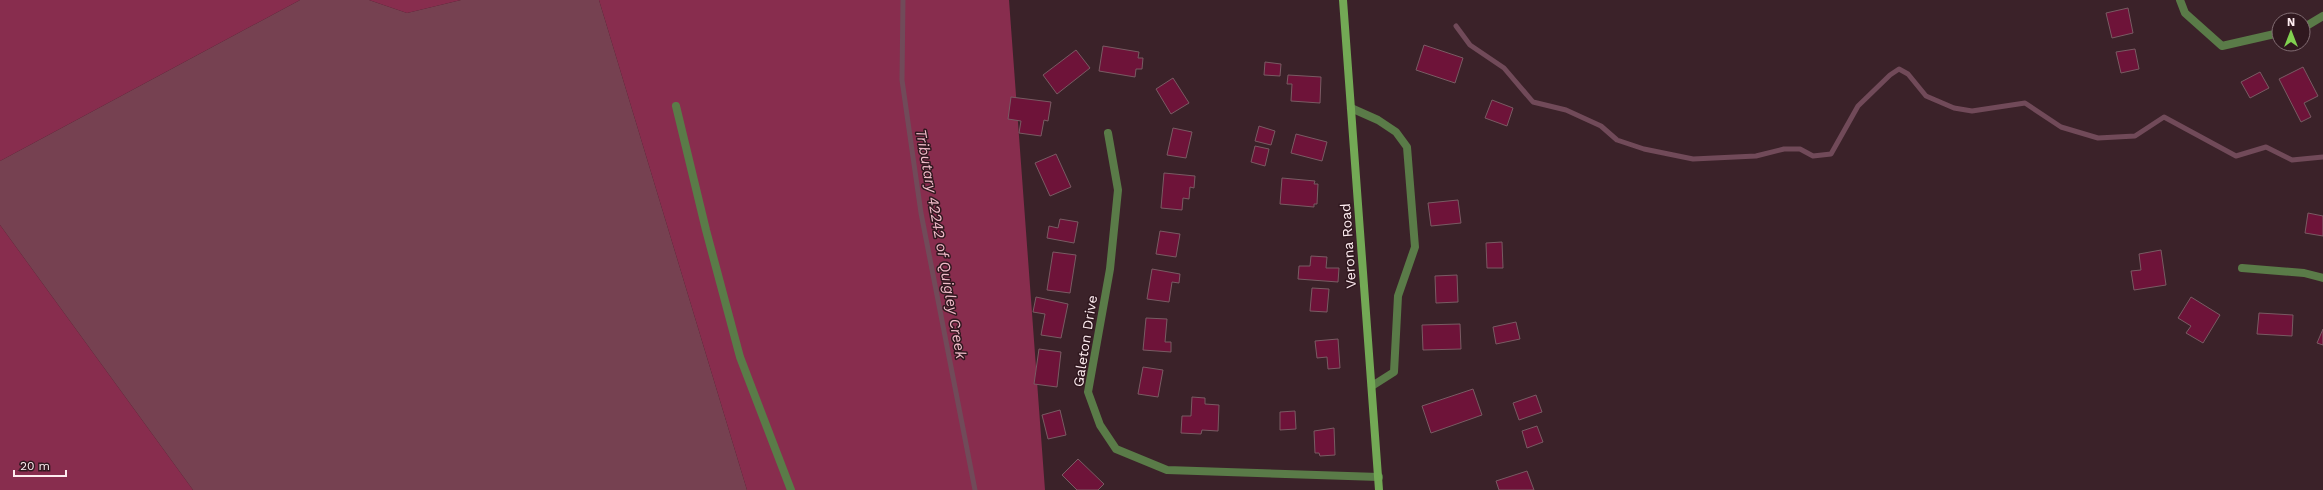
<svg xmlns="http://www.w3.org/2000/svg" width="2323" height="490" viewBox="0 0 2323 490" font-family="'Work Sans',sans-serif">
	<style>
		.green { fill: #764151 }
		.forest { fill: #882d4e }
		.lines { fill: none; stroke-linecap: round; stroke-linejoin: round }
		.stream { stroke: #714a59; stroke-width: 5 }
		.building { fill: #6e1339; stroke: #795b63 }
		.lane { stroke: #5a7b48; stroke-width: 8 }
		.street { stroke: #5a7b48; stroke-width: 8 }
		.secondary { stroke: #73a955; stroke-width: 8 }
		.labels { text-anchor: middle; dominant-baseline: central; stroke-width: 3; stroke-linejoin: round; paint-order: stroke }
		.street-label { font-size: 14px; fill: #feecf0; stroke: #30181f }
		.water-label { font-size: 15px; font-style: italic; fill: #f0bbc9; stroke: #30181f }
	</style>
	<rect width="100%" height="100%" fill="#3b2229"/>
	<path class="green" d="M300,0H369L407,13L461,0H599L747,490H193L0,225V161Z"/>
	<path class="forest" d="M0,0H300L0,161Z
		M369,0H461L407,13Z
		M599,0H1009L1045,490H747Z
		M0,225L193,490H0Z"/>
	<g class="lines">
		<path class="stream" d="M903,0L902,80L921,213L975,490
			M1456,26L1470,45L1504,68L1533,102L1566,110L1601,126L1617,140L1644,149L1693,159L1756,156L1784,149H1800L1813,156L1831,154L1858,106L1890,75L1899,69L1908,74L1926,96L1954,108L1972,111L2025,103L2061,127L2098,138L2135,136L2164,117L2236,156L2266,147L2292,160L2323,157"/>
	</g>
	<path class="building" d="M2128,8L2133,33L2112,38L2106,13Z
		M1424,45L1463,58L1455,83L1416,70Z
		M1103,46L1139,52L1138,58H1143L1142,69H1136L1135,77L1099,71Z
		M2135,49L2139,69L2121,73L2116,52Z
		M1076,50L1090,68L1057,94L1043,75Z
		M1265,62L1281,64L1280,76L1264,75Z
		M2303,67L2318,96L2304,103L2311,117L2301,122L2279,79Z
		M2260,72L2269,88L2250,98L2241,82Z
		M1288,75L1321,77L1320,103L1291,101L1292,84H1287Z
		M1173,78L1189,103L1171,114L1156,89Z
		M1011,97L1051,102L1048,121L1044,120L1041,136L1019,133L1021,121L1008,119Z
		M1492,100L1513,108L1507,126L1485,118Z
		M1259,126L1275,131L1271,145L1255,141Z
		M1173,128L1192,132L1186,158L1167,155Z
		M1296,134L1327,142L1322,161L1291,153Z
		M1255,146L1269,149L1265,166L1251,162Z
		M1056,154L1071,187L1050,196L1035,163Z
		M1164,173L1195,176L1194,188L1190,187L1189,199L1183,198L1182,210L1161,208Z
		M1282,178L1315,181L1314,184H1318L1317,204H1314V207L1280,204Z
		M1458,200L1461,223L1431,226L1428,203Z
		M2308,213L2323,216V236L2305,233Z
		M1060,219L1078,222L1074,243L1047,238L1049,226L1058,228Z
		M1160,231L1180,234L1176,257L1156,254Z
		M1502,242L1503,268H1487L1486,243Z
		M2161,250L2166,285L2134,290L2131,271L2141,270L2139,254Z
		M1053,252L1076,255L1070,293L1047,290Z
		M1311,256L1327,257L1326,268H1339L1338,282L1298,279L1299,266H1310Z
		M1152,269L1180,274L1179,283L1172,282L1169,302L1147,299Z
		M1457,275L1458,302L1436,303L1435,276Z
		M1312,288L1329,289L1327,312L1310,311Z
		M1036,297L1068,304L1061,338L1041,335L1045,314L1033,312Z
		M2191,297L2220,315L2203,343L2186,333L2191,326L2178,318Z
		M2259,313L2293,315L2292,336L2257,334Z
		M1146,318L1167,319L1165,342H1171V352L1143,350Z
		M1516,322L1520,339L1496,344L1493,327Z
		M1460,324L1461,349L1423,350L1422,325Z
		M2323,329V345L2317,343Z
		M1338,339L1340,368L1328,369L1327,357L1317,358L1315,341Z
		M1039,349L1061,352L1057,387L1034,384Z
		M1143,367L1163,370L1158,397L1138,394Z
		M1473,389L1482,415L1431,433L1422,406Z
		M1536,395L1542,412L1519,420L1513,403Z
		M1192,397L1205,398V404L1219,405L1218,431L1202,430L1201,434L1181,433L1182,416H1191Z
		M1060,410L1066,435L1048,439L1042,415Z
		M1295,411L1296,429L1280,430V412Z
		M1537,426L1543,442L1527,448L1522,431Z
		M1334,428L1335,455L1320,456L1319,453H1315L1314,431Z
		M1078,459L1104,484L1098,490H1077L1062,475Z
		M1527,471L1534,490H1499L1496,481Z"/>
	<g class="lines">
		<path class="lane" d="M676,106L706,230L740,357L791,490
			M1351,108L1378,120L1396,132L1407,147L1415,247L1398,296L1394,372L1372,386"/>
		<path class="street" d="M2180,0L2185,13L2222,46L2279,33
			M2303,28L2323,16
			M1108,133L1118,190L1110,269L1088,392L1100,425L1116,449L1167,470L1379,477
			M2242,268L2304,273L2323,278"/>
		<path class="secondary" d="M1343,0L1379,490"/>
	</g>
	<g class="labels">
		<g class="street-label">
			<text transform="translate(1348 246) rotate(-94)">Verona Road</text>
			<text transform="translate(1085 341) rotate(-81)">Galeton Drive</text>
		</g>
		<g class="water-label">
			<text transform="translate(941 244) rotate(80)">Tributary 42242 of Quigley Creek</text>
		</g>
	</g>
	<g transform="translate(2291 32)"><circle r="19" fill="#30181f" stroke="#826d73"/>
	<path d="M0-3L7 15L0 10L-7 15Z" fill="#81d050"/>
	<text y="-6" font-size="11" font-weight="bold" text-anchor="middle" fill="#feecf0">N</text>
	</g>
	<path d="M14 470v6h52v-6" fill="none" stroke="#feecf0" stroke-width="2"/>
	<text x="20" y="470" font-size="12" fill="#feecf0" stroke="#30181f" stroke-width="3" paint-order="stroke">20 m</text>
</svg>
